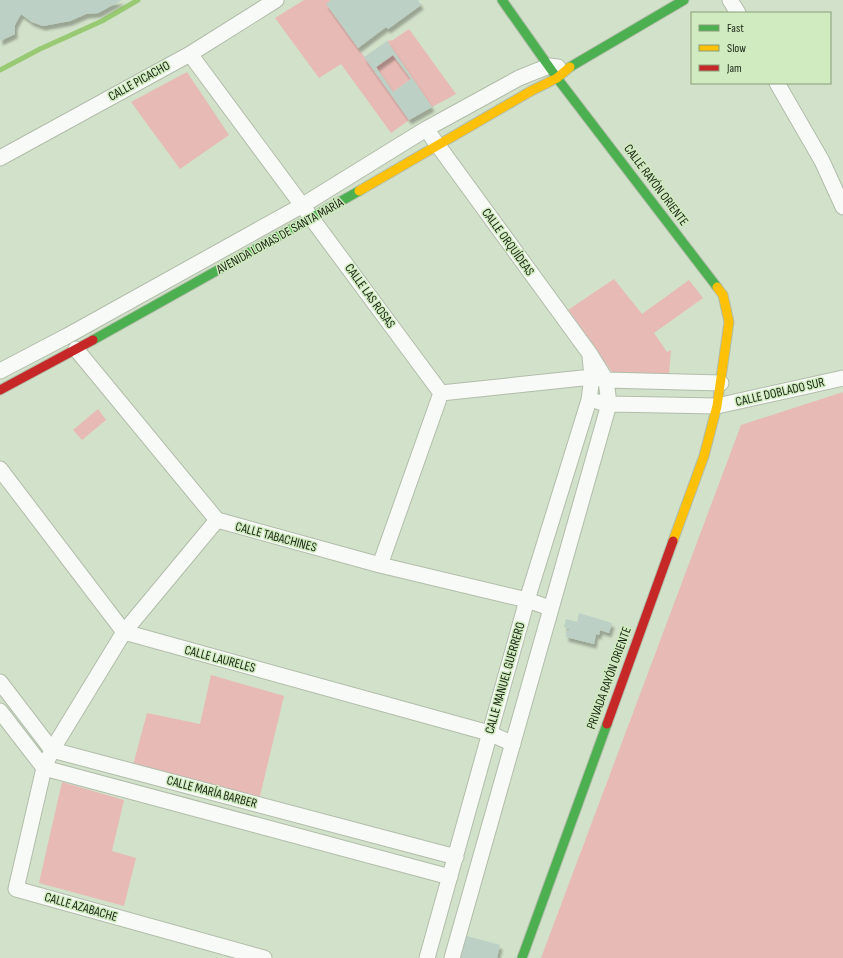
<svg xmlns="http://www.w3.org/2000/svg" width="843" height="958" viewBox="0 0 843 958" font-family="'Sofia Sans Condensed',sans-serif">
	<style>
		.green { fill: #e7bab5 }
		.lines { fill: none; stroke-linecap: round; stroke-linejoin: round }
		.stream { stroke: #98c973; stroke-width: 5 }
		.building { fill: #bdd0c5; fill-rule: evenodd; filter: url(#shadow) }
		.street-casing { stroke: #b1bdaa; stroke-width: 17 }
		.fast-casing { stroke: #b1bdaa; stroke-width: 11 }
		.slow-casing { stroke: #b1bdaa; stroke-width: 11 }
		.jam-casing { stroke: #b1bdaa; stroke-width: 11 }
		.street { stroke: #f8faf7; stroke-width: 15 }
		.fast { stroke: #4caf50; stroke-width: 9 }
		.slow { stroke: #ffc107; stroke-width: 9 }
		.jam { stroke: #c62828; stroke-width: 9 }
		.labels { text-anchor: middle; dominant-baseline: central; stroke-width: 3; stroke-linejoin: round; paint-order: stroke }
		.street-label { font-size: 13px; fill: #1b2515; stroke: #d0ebbf }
	</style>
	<defs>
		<filter id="shadow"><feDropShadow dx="2.5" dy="4.5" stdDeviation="1" flood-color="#0004"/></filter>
	</defs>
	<rect width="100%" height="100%" fill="#d2e1c9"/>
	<path class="green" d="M304,0H331L327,4L409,120L391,133L341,64L319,78L275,18Z
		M409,29L456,94L432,107L387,41L393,40Z
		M393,55L411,79L393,92L376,67Z
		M187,72L229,135L180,169L131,102Z
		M614,279L642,314L689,280L703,298L654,333L667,352L671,350L669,374L612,372L568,310Z
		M843,392V958H541L741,425Z
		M98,409L106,420L82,440L73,430Z
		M211,675L284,696L259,800L133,765L147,713L200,724Z
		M62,782L124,800L112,851L136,858L124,906L39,883Z"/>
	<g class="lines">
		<path class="stream" d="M0,70L40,49L102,21L138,0"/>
	</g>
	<path class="building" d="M0,0H122L98,13L86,14L70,21L43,26L32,22L21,14L15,25V34L0,41Z
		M331,0H418L421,5L388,29L386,27L358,48L326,4Z
		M387,41L432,107L409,120L364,57ZM393,55L411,79L393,92L376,67Z
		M579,613L612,623L609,633L600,630L599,635L596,634L594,644L566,637V632L570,629L564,627L566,619L577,622Z
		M460,934L500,945L497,958H454Z"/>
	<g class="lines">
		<defs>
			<path id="street" d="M730,0L738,13
				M190,54L441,393
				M777,83L822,161L843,207
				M426,129L590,354L606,380L609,404L452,958
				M0,158L190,54L276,0
				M76,349L217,520L380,565L527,600L550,608
				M0,371L67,336L303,205L426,129L519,78L549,66L558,67
				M441,393L592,377L606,380L721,383
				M599,402L609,404L717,406L843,378
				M0,469L124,632L489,733L513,744
				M217,520L124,632L52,750L44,768L16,889L264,958
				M380,565L441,393
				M0,682L52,750L456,857
				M0,711L44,768L450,877
				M427,958L527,600L589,400L592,377L590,356"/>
			<path id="fast" d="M502,0L557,78L717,287
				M570,67L684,0
				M93,340L359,191
				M522,958L607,724"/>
			<path id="slow" d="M359,191L531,91L557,78L570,67
				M673,541L704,456L717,406L729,322L723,295L717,287"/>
			<path id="jam" d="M0,390L93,340
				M607,724L673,541"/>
		</defs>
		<use href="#street" class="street-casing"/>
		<use href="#fast" class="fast-casing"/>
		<use href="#slow" class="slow-casing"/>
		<use href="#jam" class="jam-casing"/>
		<use href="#street" class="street"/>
		<use href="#fast" class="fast"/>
		<use href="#slow" class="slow"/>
		<use href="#jam" class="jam"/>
	</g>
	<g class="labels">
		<g class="street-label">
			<text transform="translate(139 81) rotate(-29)">CALLE PICACHO</text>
			<text transform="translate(656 185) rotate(53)">CALLE RAYÓN ORIENTE</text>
			<text transform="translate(280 236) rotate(-29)">AVENIDA LOMAS DE SANTA MARÍA</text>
			<text transform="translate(508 242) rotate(54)">CALLE ORQUÍDEAS</text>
			<text transform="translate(370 296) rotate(54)">CALLE LAS ROSAS</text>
			<text transform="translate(780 392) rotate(-13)">CALLE DOBLADO SUR</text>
			<text transform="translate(276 537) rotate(15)">CALLE TABACHINES</text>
			<text transform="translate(220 659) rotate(15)">CALLE LAURELES</text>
			<text transform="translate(505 678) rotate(-74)">CALLE MANUEL GUERRERO</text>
			<text transform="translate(609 678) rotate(-70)">PRIVADA RAYÓN ORIENTE</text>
			<text transform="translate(212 792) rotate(15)">CALLE MARÍA BARBER</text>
			<text transform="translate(81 907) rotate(16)">CALLE AZABACHE</text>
		</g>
	</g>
	<rect x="691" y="12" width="140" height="72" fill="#d0ebbf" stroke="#889c7b"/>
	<rect x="699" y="25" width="20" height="6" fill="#4caf50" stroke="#889c7b"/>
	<text x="727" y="32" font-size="12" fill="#1b2515">Fast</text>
	<rect x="699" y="45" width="20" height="6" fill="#ffc107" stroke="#889c7b"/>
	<text x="727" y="52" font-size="12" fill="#1b2515">Slow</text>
	<rect x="699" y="65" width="20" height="6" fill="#c62828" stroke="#889c7b"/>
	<text x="727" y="72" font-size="12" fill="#1b2515">Jam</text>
</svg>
